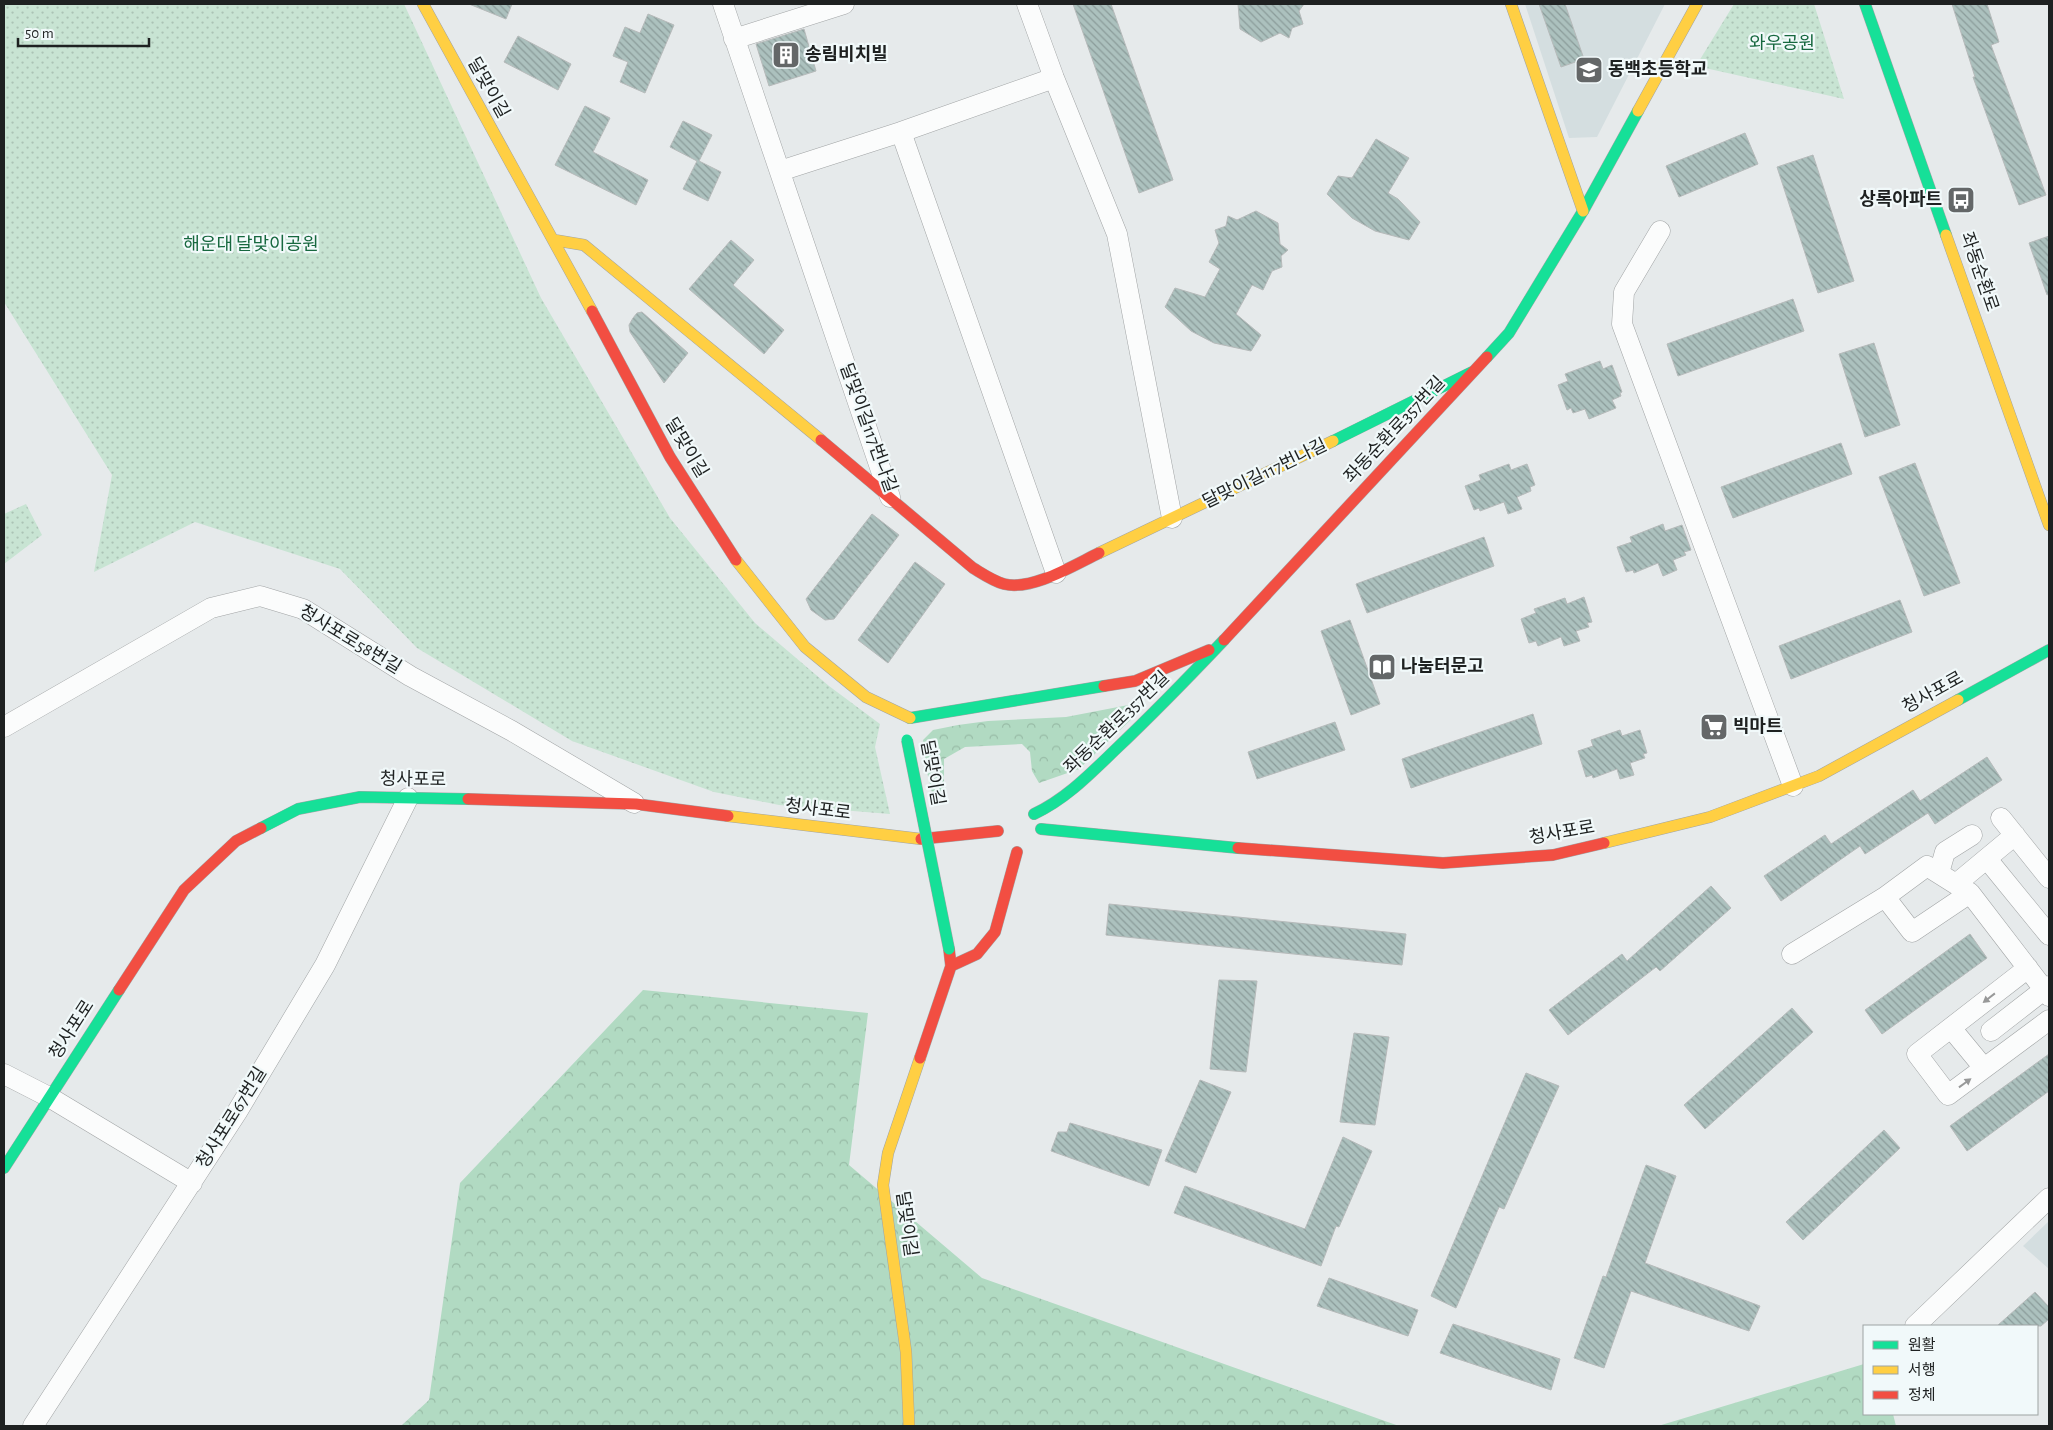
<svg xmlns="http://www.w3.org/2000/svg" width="2053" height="1430" viewBox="0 0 2053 1430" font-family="'Alegreya Sans','Noto Sans KR',sans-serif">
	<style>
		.built { fill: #d4dee0 }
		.forest { fill: url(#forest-crowns) }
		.park { fill: url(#park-dots) }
		.building { fill: url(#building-back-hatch); stroke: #b6baba }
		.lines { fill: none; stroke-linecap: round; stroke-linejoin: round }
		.street-casing { stroke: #a1a4a5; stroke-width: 21 }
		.fast-casing { stroke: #a1a4a5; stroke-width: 12 }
		.slow-casing { stroke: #a1a4a5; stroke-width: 12 }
		.jam-casing { stroke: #a1a4a5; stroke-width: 12 }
		.street { stroke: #fbfcfc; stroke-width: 20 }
		.fast { stroke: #16e098; stroke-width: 11 }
		.slow { stroke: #ffcf43; stroke-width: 11 }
		.jam { stroke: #f24e42; stroke-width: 11 }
		.fast-bridge-casing { stroke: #a1a4a5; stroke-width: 12; stroke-linecap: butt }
		.fast-bridge { stroke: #16e098; stroke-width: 11 }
		.oneway { fill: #989999 }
		.labels { text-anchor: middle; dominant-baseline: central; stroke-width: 4.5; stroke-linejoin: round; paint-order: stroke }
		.park-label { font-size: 18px; fill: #17683f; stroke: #f1f9fa }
		.poi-label { font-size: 18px; font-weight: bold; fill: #1e2121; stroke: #f1f9fa; text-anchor: start }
		.street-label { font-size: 18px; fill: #1e2121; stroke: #f1f9fa }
	</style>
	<defs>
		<pattern id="forest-crowns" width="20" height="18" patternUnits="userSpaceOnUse" patternTransform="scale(1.25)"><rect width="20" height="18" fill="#b1dac2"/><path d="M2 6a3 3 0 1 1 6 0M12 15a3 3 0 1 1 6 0" fill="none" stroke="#98bba6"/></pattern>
		<pattern id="park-dots" width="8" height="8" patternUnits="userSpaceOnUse" patternTransform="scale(1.25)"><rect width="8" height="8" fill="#c8e4d3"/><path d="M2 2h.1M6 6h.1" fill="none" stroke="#abc3b5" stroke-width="1.8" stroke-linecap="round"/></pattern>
		<pattern id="building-back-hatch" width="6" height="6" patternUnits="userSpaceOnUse" patternTransform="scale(1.25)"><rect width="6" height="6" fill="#acc1be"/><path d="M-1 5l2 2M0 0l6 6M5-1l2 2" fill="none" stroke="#8b9c9a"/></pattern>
	</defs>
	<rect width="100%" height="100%" fill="#e6eaeb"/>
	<path class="built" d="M1525,4H1665L1597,137L1569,138Z
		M2049,1221V1269L2023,1246Z"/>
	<path class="forest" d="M1144,702L1139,712L1079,769L1039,783L1032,771L1030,752L1022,744L965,747L944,759V798L933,797L927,772L923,740L933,730L958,725L988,721L1066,717Z
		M643,990L868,1013L849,1165L982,1278L1399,1426H401L429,1400L460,1183Z
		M1864,1364V1414H1893L1896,1426H1658Z"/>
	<path class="park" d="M4,4H404L541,298L670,518L755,623L829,686L880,724L875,747L890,814L779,805L714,792L572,741L417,648L340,569L195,522L94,572L112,475L4,302Z
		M1734,4H1814L1844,99L1696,66Z
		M26,504L42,535L4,564V514Z"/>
	<path class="building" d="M469,4H512L506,19Z
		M1073,4H1111L1173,180L1139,193Z
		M1238,4H1304L1299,11L1303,24L1292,28L1289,38L1280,33L1261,42L1240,29Z
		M1539,4H1565L1584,59L1561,67Z
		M1952,4H1987L1999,42L1991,45L2046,195L2019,205L1973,77H1975Z
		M648,14L674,25L645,93L620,82L628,62L613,56L625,27L640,33Z
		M804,29L816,71L769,86L756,44Z
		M518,36L571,64L558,90L504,62Z
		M585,106L610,118L593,152L648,180L636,205L555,165Z
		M683,121L712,135L699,161L721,172L708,201L683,189L697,161L670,147Z
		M1745,133L1758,164L1679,197L1666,166Z
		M1376,139L1409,158L1388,193L1398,199L1420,222L1409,240L1375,231L1352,218L1327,194L1338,176L1352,178Z
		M1813,155L1854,281L1818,293L1777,167Z
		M1256,211L1278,223L1280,244L1288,250L1281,256L1282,267L1272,271L1263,290L1252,285L1236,314L1261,335L1251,351L1214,343L1191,331L1165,307L1175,288L1205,297L1220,269L1209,262L1219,243L1215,230L1226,226L1228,216L1237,220Z
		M2049,236V294L2047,295L2029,243Z
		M731,240L754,260L733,285L784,330L764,354L689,289Z
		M1793,299L1804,331L1678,376L1667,344Z
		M642,312L688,353L664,383L630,332L629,325L633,318L637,313Z
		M1874,343L1900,425L1865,437L1839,354Z
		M1600,361L1603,369L1612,365L1622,392L1620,393L1621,396L1612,400L1616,408L1589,419L1585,409L1573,413L1571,408L1567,410L1558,385L1568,381L1565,374Z
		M1841,443L1852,474L1733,518L1721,487Z
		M1915,463L1960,583L1924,596L1879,477Z
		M1509,464L1511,470L1527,464L1535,485L1530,487L1531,491L1517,497L1522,509L1508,514L1504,502L1480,511L1479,508L1474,510L1465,486L1481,480L1479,475Z
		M872,514L899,535L834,619L825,620L811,610L806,599Z
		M1663,524L1665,531L1682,525L1691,550L1684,552L1686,555L1673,560L1677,570L1663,576L1658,563L1634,573L1633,570L1626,572L1617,547L1632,542L1630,537Z
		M1484,537L1494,566L1367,613L1356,584Z
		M915,562L945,584L888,663L858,640Z
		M1584,597L1592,622L1587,623L1589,627L1576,631L1580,641L1564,646L1561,637L1538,646L1536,641L1529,643L1521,619L1536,613L1534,609L1565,598L1567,604Z
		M1900,600L1912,632L1791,679L1779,646Z
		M1350,620L1380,704L1351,715L1321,631Z
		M1533,714L1542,744L1411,788L1402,759Z
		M1335,722L1345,750L1257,779L1248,752Z
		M1620,730L1622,736L1640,730L1647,753L1643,754L1645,758L1630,763L1634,775L1620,779L1617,769L1593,778L1592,775L1586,777L1578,751L1593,746L1591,740Z
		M1987,757L2002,780L1935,824L1928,813L1865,854L1860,846L1781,901L1764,876L1825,835L1831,844L1913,790L1920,801Z
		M1711,886L1731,908L1660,971L1656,967L1568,1035L1549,1010L1622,954L1627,961Z
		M1109,904L1406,934L1402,965L1106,935Z
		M1970,934L1987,958L1882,1034L1865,1010Z
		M1219,980L1257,981L1246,1072L1210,1069Z
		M1792,1008L1813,1032L1705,1129L1684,1105Z
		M1354,1033L1389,1037L1375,1125L1340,1122Z
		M2049,1054V1091L1967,1151L1950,1126Z
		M1526,1073L1559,1086L1504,1209L1499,1207L1456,1308L1431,1296Z
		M1200,1080L1231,1092L1196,1173L1165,1161Z
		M1070,1123L1162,1150L1149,1186L1051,1151L1058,1132H1067Z
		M1884,1130L1900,1148L1803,1240L1786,1222Z
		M1343,1137L1372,1151L1339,1227L1336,1226L1321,1266L1174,1213L1185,1186L1305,1229Z
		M1646,1165L1676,1176L1645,1263L1760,1306L1749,1331L1631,1291L1604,1368L1574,1358L1603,1276L1606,1277Z
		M1329,1278L1418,1310L1408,1336L1317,1306Z
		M2035,1292L2049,1307V1319L2041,1326H1997Z
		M1453,1324L1560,1359L1551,1390L1440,1353Z"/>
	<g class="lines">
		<defs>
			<path id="street" d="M723,4L890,497
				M1027,4L1054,78L1117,234L1172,518
				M734,39L844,4
				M901,132L1056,573
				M780,171L901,132L1054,78
				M1660,231L1624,292L1622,324L1793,786
				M4,727L211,608L260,596L303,609L410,676L512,731L634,803
				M2001,818L2049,878
				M1987,859L2049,935
				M1939,873L1945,852L1972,835
				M1956,884L2015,835
				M1885,897L1927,866L1970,893
				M1792,954L1885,897L1912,932L1970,893L2049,996
				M2028,968L1917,1054L1948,1095L2049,1020
				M1951,1028L1984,1068
				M1991,1031L2049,986
				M4,1074L49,1097L192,1183
				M1915,1326L2049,1198
				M33,1426L237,1112L325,965L408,798"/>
			<path id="fast" d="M1865,4L1946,235
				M1487,357L1509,333L1583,211L1638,111
				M1333,441L1472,372
				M1958,700L2049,650
				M910,718L1104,686
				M1034,814C1066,799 1090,774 1115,750C1153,714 1188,678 1224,640
				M261,828L298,809L360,797L468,799
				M1041,829L1238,848
				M4,1168L119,990"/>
			<path id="slow" d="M423,4L592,311
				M1511,4L1583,211
				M1638,111L1697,4
				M1946,235L2049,525
				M554,240L584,245L821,440
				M1099,553L1333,441
				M736,560L805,647L866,697L910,718
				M728,816L921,839
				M1604,843L1710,817L1819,776L1958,700
				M909,1426L906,1352L883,1185L888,1153L920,1058"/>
			<path id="jam" d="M592,311L670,457L736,560
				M821,440L973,568C983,574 993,581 1004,584C1032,591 1074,565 1099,553
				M1224,640L1487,357
				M1104,686L1135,681L1209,650
				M468,799L636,804L728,816
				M921,839L998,831
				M1238,848L1443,863L1553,855L1604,843
				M951,966L977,954L995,932L1017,852
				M119,990L184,890L236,841L261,828
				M920,1058L951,966L949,949"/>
		</defs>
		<use href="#street" class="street-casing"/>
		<use href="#fast" class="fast-casing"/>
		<use href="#slow" class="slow-casing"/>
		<use href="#jam" class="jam-casing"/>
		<use href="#street" class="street"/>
		<use href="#fast" class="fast"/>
		<use href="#slow" class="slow"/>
		<use href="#jam" class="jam"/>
		<defs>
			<path id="fast-bridge" d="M907,740L949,949"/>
		</defs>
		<use href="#fast-bridge" class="fast-bridge-casing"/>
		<use href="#fast-bridge" class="fast-bridge"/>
	</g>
	<defs><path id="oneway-solid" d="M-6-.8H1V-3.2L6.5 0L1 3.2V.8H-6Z" transform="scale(1.25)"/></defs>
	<g class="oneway">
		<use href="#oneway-solid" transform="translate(1989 998) rotate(142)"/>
		<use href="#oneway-solid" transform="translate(1965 1083) rotate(-36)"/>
	</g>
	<defs>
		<symbol id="building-square" viewBox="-11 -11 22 22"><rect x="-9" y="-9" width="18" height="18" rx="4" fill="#646768" stroke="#f1f9fa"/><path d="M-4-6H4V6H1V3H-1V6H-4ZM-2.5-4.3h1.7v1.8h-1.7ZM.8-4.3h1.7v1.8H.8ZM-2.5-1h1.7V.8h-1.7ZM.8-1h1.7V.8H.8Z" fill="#fff"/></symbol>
		<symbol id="school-square" viewBox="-11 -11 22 22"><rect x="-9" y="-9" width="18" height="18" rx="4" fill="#646768" stroke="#f1f9fa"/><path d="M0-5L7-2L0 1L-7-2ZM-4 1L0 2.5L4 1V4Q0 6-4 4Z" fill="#fff"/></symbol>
		<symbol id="bus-square" viewBox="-11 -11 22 22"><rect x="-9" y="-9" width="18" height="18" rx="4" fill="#646768" stroke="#f1f9fa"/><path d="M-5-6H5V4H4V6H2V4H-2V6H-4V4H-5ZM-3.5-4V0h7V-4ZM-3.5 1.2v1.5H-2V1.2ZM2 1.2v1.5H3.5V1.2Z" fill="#fff"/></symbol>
		<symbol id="library-square" viewBox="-11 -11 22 22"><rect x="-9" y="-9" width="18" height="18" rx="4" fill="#646768" stroke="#f1f9fa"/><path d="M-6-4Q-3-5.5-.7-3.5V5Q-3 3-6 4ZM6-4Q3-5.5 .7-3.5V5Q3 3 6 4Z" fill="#fff"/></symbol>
		<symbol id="supermarket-square" viewBox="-11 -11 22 22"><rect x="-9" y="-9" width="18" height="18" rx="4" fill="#646768" stroke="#f1f9fa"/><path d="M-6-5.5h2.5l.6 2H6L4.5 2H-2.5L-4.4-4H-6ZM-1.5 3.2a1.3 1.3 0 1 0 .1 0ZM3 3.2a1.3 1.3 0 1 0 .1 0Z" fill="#fff"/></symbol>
	</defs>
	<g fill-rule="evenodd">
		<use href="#building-square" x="770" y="39" width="32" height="32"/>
		<use href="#school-square" x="1573" y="54" width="32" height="32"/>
		<use href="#bus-square" x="1945" y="184" width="32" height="32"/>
		<use href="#library-square" x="1366" y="651" width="32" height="32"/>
		<use href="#supermarket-square" x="1698" y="711" width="32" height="32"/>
	</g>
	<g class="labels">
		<g class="park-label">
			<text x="1782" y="44">와우공원</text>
			<text x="251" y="245">해운대 달맞이공원</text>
		</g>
		<g class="poi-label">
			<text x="805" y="55">송림비치빌</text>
			<text x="1608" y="70">동백초등학교</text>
			<text x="1942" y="200" text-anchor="end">상록아파트</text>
			<text x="1401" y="667">나눔터문고</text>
			<text x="1733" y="727">빅마트</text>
		</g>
		<g class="street-label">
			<text transform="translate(488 88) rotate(61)">달맞이길</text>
			<text transform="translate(1979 272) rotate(71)">좌동순환로</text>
			<text transform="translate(868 428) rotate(70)">달맞이길117번나길</text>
			<text transform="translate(1395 430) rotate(-47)">좌동순환로357번길</text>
			<text transform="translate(686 448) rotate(59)">달맞이길</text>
			<text transform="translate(1265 474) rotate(-26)">달맞이길117번나길</text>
			<text transform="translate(350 640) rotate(31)">청사포로58번길</text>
			<text transform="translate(1933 693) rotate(-29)">청사포로</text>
			<text transform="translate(1117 723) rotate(-44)">좌동순환로357번길</text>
			<text transform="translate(932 773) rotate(80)">달맞이길</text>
			<text transform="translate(413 780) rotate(1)">청사포로</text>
			<text transform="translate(818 810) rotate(7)">청사포로</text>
			<text transform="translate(1562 833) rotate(-10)">청사포로</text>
			<text transform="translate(72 1030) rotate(-57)">청사포로</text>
			<text transform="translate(232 1118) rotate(-58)">청사포로67번길</text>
			<text transform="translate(906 1224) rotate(82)">달맞이길</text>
		</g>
	</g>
	<rect width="2053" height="1430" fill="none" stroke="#1e2121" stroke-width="10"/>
	<rect x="1863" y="1325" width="175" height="90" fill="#f1f9fa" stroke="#9da3a3"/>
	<rect x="1873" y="1341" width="25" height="8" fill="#16e098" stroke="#9da3a3"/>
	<text x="1908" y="1350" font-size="15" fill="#1e2121">원활</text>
	<rect x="1873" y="1366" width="25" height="8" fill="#ffcf43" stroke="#9da3a3"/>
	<text x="1908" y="1375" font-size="15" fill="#1e2121">서행</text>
	<rect x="1873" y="1391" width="25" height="8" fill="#f24e42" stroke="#9da3a3"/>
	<text x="1908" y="1400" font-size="15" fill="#1e2121">정체</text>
	<path d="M18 38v8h131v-8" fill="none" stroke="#1e2121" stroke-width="2.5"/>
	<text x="25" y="38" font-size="15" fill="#1e2121" stroke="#f1f9fa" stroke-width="4" paint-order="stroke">50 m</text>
</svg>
